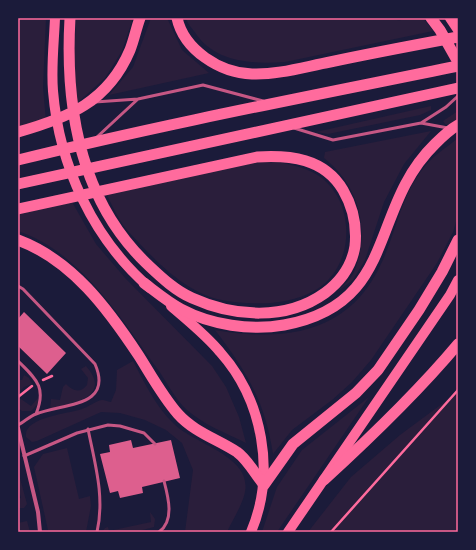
<svg xmlns="http://www.w3.org/2000/svg" width="476" height="550" viewBox="0 0 476 550" font-family="Inter,sans-serif">
	<style>
		.green { fill: #2a1e3b }
		.building { fill: #dd5f8e }
		.lines { fill: none; stroke-linecap: round; stroke-linejoin: round }
		.path { stroke: #ff6b9d; stroke-width: 2.5 }
		.service { stroke: #c65784; stroke-width: 3 }
		.minor { stroke: #c65784; stroke-width: 4 }
		.primary { stroke: #ff6b9d; stroke-width: 10 }
		.trunk { stroke: #ff6b9d; stroke-width: 11 }
		.neatline { fill: none; stroke: #ff6b9d; stroke-width: 1.5 }
	</style>
	<rect width="100%" height="100%" fill="#1b1b3a"/>
	<path class="green" d="M18,18H46L43,87L46,122L18,128Z
		M76,18H133L122,51L105,78L76,104L74,64Z
		M151,18H167L182,50L209,73L109,95L133,67Z
		M186,18H389C395,20 400,22 405,18H423L433,31L285,62C252,64 214,63 194,31C191,27 187,23 186,18Z
		M431,106V110L420,115L328,134L316,132Z
		M458,111V121L446,125L443,121Z
		M431,131L404,164L384,202L365,260L353,280L338,291C343,285 351,279 354,272C371,231 359,185 324,158L325,152Z
		M458,138V215L453,232L437,263L371,360L352,382L332,400L292,430L273,454C265,401 247,372 215,330C285,342 350,334 382,262C396,232 401,197 422,170C431,157 446,148 458,138Z
		M274,161C287,164 300,166 312,172C351,191 357,249 329,279C315,295 291,301 271,303C253,304 235,303 217,299C185,290 161,266 139,243C134,237 127,231 123,225C117,216 112,205 107,195L250,163Z
		M72,202L96,244L126,279L212,366L226,387L239,417L246,443C226,433 204,425 187,410C176,400 167,383 159,371C122,320 81,252 18,231V214Z
		M133,361C144,382 156,407 174,424C197,446 256,457 244,496C240,509 232,521 227,532H185L193,470L182,443L166,430L145,420L120,413L101,412L37,441L32,442L26,437C23,417 68,414 82,409C88,407 96,401 102,400C105,400 109,402 111,402L116,390L117,370Z
		M86,366C113,397 72,404 50,409L51,399L60,400L63,387L66,384C73,391 80,394 87,385L88,378L81,369Z
		M24,375L29,378L32,384L24,387L18,393V380H22Z
		M458,392V532H308L351,477L400,435Z
		M369,397L277,532H262L277,487L302,450Z
		M38,398V404L31,411H22L18,408V400L21,399L31,406Z
		M67,448L79,499L90,496L91,506L86,532H49L48,530L34,467L43,454Z
		M18,471L27,504L24,508H18V499L21,498L18,486Z
		M150,512L155,519L154,527L135,532H102L105,528L108,527L109,531L151,522Z
		M27,521L30,532H18V523Z"/>
	<path class="building" d="M24,312L66,353L47,374L18,346V319Z
		M131,440L133,448L171,440L180,478L142,487L143,493L120,498L118,491L110,493L100,454L110,452L109,445Z"/>
	<g class="lines">
		<path class="path" d="M43,380L52,376
			M18,397L32,386
			M331,532L458,390"/>
		<path class="service" d="M95,102L138,99
			M421,123L448,128
			M294,128L333,140L421,123L446,107L458,96
			M97,137L138,99L203,85L263,101
			M18,286L23,289L95,364C114,408 62,403 36,414C30,416 24,422 18,425
			M18,361C36,379 47,387 36,414
			M88,429C95,464 105,497 97,532
			M24,456L77,433L108,425L120,426L144,433L155,444
			M159,532C175,521 168,496 164,481"/>
		<path class="minor" d="M18,428L38,512L40,532"/>
		<path class="primary" d="M55,18C54,42 51,67 53,91C59,165 93,239 150,288
			M450,18L458,30
			M171,306C188,321 206,335 220,352C263,400 276,473 251,532
			M288,532L450,295L458,280"/>
		<path class="trunk" d="M177,18C184,50 220,73 252,74C277,75 304,67 330,62C372,53 415,45 458,37
			M431,18L440,30L458,62
			M18,132C68,118 108,102 130,50C134,40 136,29 140,18
			M18,160C164,124 311,96 458,66
			M18,184L458,88
			M18,209L257,157C290,155 324,158 343,190C353,207 357,226 355,246C352,265 341,281 325,293C286,321 234,317 192,298C174,290 160,276 146,263C80,199 65,106 70,18
			M18,240C72,260 108,309 139,356C151,375 163,397 178,414C194,432 217,439 237,452C248,460 255,474 264,485L293,444L356,393L378,370L419,310L442,272L458,240
			M144,283C156,292 168,302 181,309C211,325 251,331 284,325C399,304 368,209 435,144C442,137 449,130 458,125
			M324,480C371,437 417,393 458,344"/>
	</g>
	<rect width="476" height="550" fill="none" stroke="#1b1b3a" stroke-width="38"/>
	<rect x="19" y="19" width="438" height="512" class="neatline"/>
</svg>
